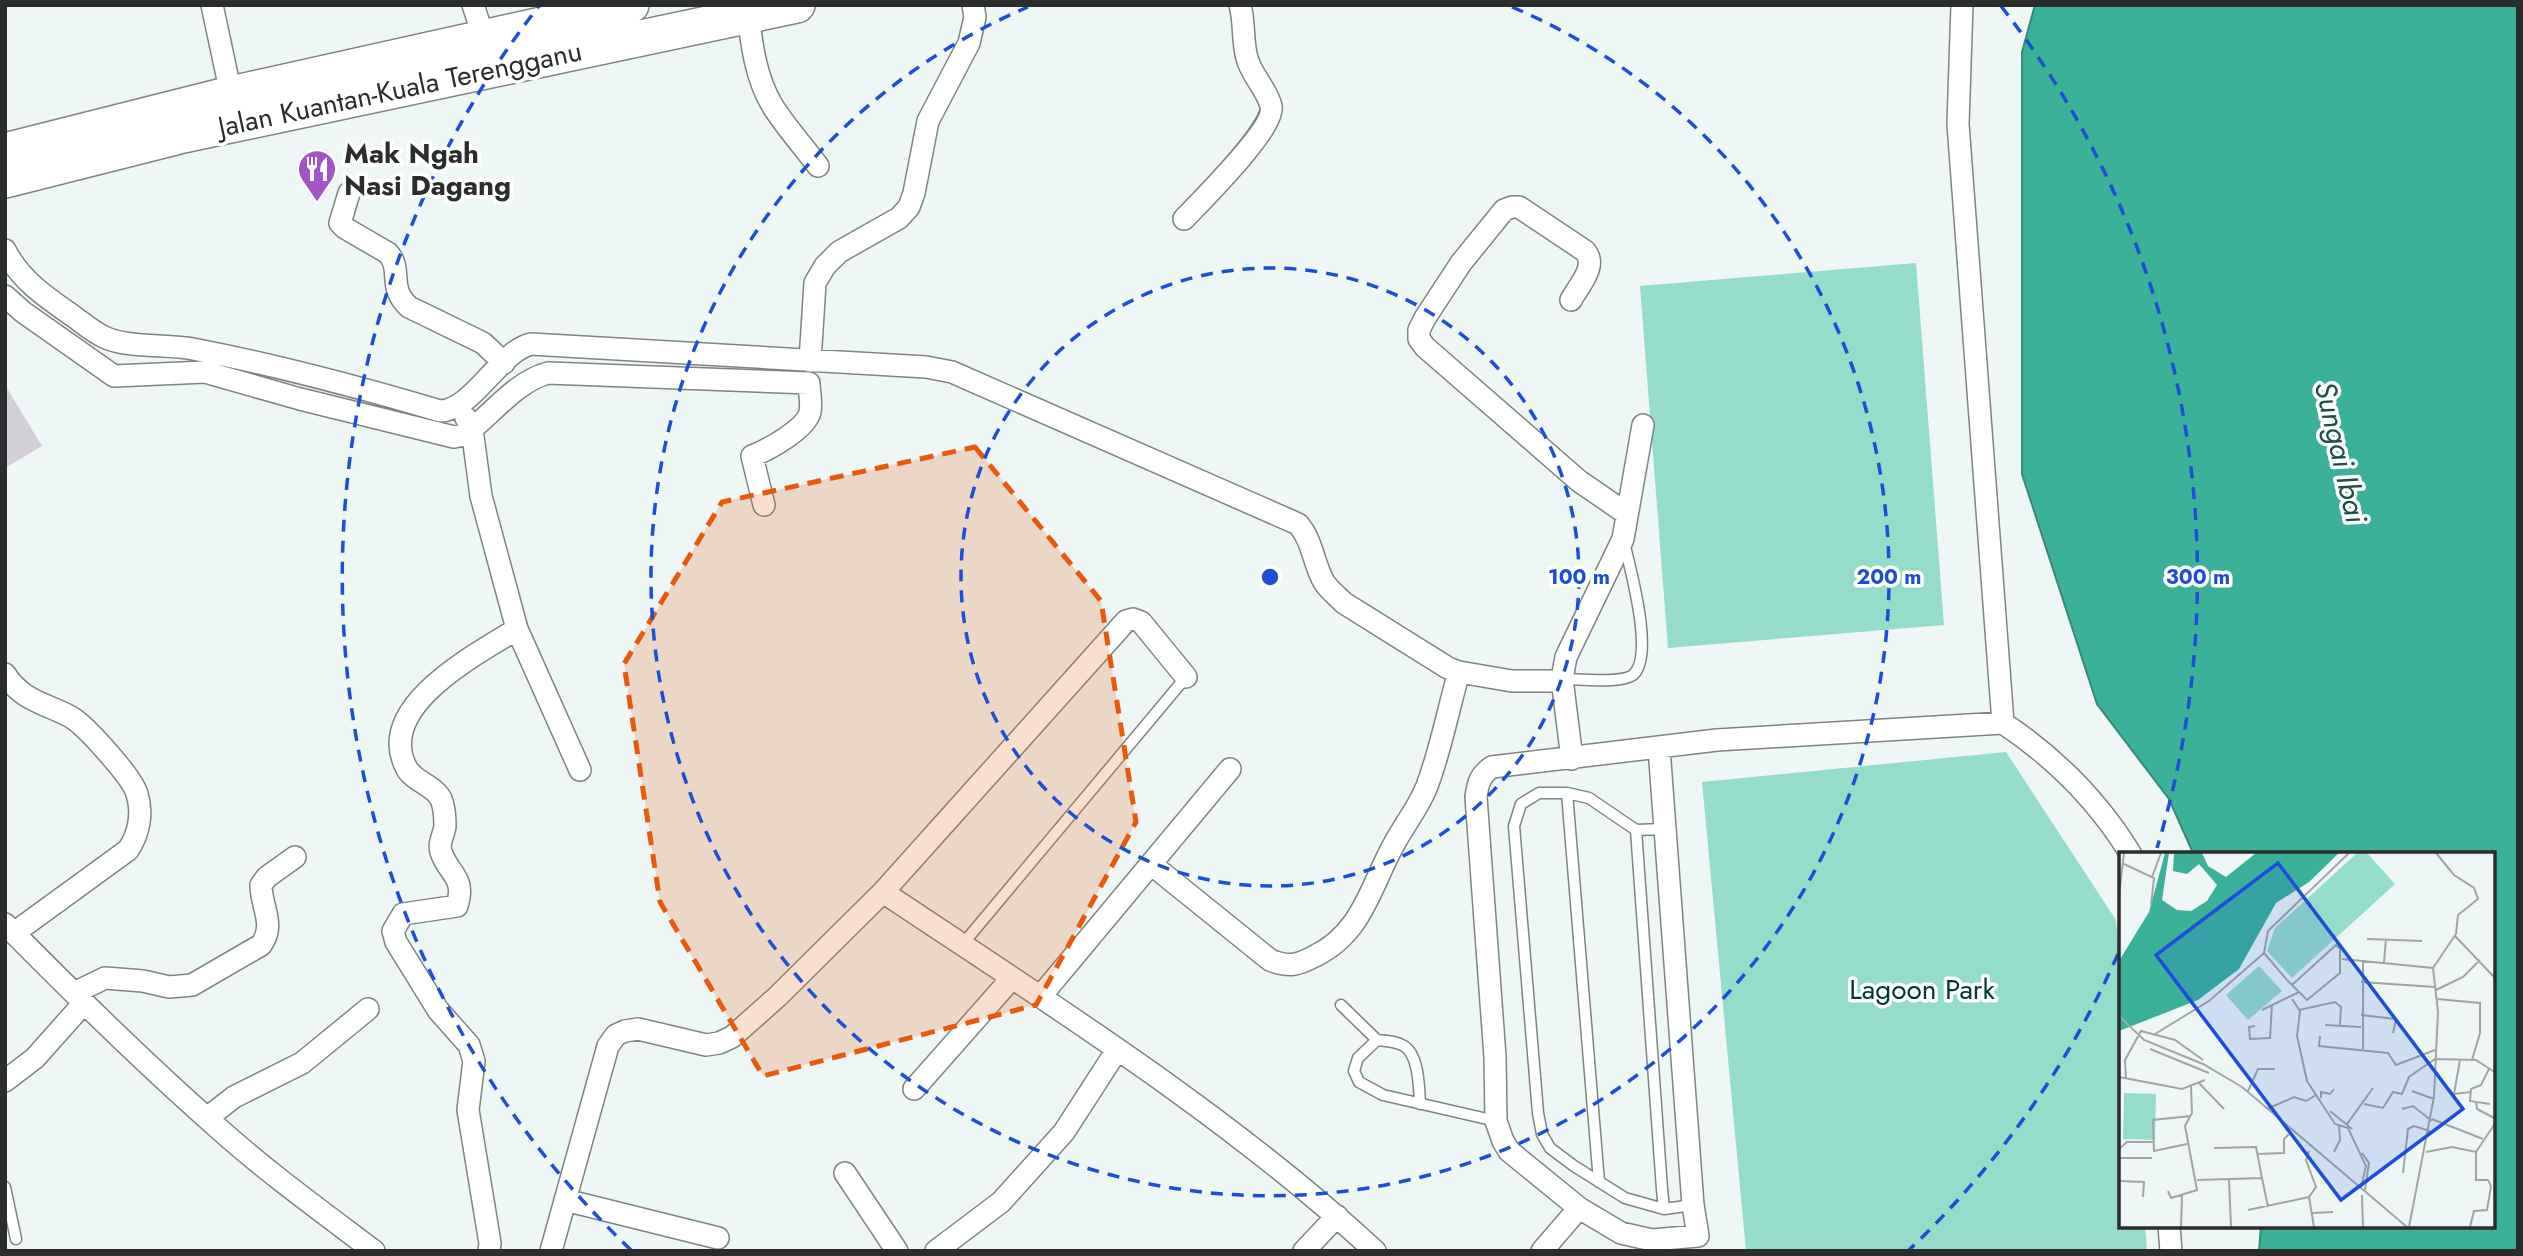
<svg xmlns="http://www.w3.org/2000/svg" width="2523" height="1256" viewBox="0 0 2523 1256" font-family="Jost,sans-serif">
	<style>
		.green { fill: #94ddcb }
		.water { fill: #3cb19a; stroke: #378979; stroke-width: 2 }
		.building { fill: #d3cfd6 }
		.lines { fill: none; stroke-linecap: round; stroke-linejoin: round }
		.service-casing { stroke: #7d8583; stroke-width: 13 }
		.minor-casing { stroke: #7d8583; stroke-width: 24 }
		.trunk-casing { stroke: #7d8583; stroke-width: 38 }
		.service { stroke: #fff; stroke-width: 10 }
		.minor { stroke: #fff; stroke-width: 21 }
		.trunk { stroke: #fff; stroke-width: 35 }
		.marked { fill: #e8590c; fill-opacity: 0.2; stroke: #e8590c; stroke-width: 5; stroke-dasharray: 14 9; stroke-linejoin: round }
		.ring { fill: none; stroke: #1d4ed8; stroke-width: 3.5; stroke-dasharray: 12 9 }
		.labels { text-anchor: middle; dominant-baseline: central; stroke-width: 7; stroke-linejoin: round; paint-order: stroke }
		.street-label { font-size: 28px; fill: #2a2d2c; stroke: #fff }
		.poi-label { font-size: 28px; font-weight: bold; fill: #2a2d2c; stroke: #fff; text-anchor: start }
		.park-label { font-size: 28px; fill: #01382e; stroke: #fff }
		.water-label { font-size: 30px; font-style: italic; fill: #1d4e43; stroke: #fff }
		.inset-road { fill: none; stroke: #a0a6a5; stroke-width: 2 }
		.view { fill: #1d4ed8; fill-opacity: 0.15; stroke: #1d4ed8; stroke-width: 3.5 }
		.inset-edge { fill: none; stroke: #2a2d2c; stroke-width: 3.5 }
		.centre { fill: #1d4ed8; stroke: #fff; stroke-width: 3.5 }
		.ring-label { font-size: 21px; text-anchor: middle; font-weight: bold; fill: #1d4ed8; stroke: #fff; stroke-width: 7; stroke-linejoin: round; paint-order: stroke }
	</style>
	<rect width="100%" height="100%" fill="#eef7f5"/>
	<path class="green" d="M1916,263L1944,625L1668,648L1640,286Z
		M2006,752L2116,920L2120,968V1226H2145L2147,1251H1746L1702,782Z"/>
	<path class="water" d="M2035,5H2518V1251H2259L2261,1226H2493V853H2193L2169,799L2097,704L2022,474V52Z"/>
	<path class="building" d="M5,385L42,446L5,468Z"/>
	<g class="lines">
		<defs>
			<path id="service" d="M1562,679C1579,679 1620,684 1633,675C1655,656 1630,568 1624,542
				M1567,793L1599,1182
				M1665,829L1636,830L1662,1189L1664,1209L1693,1205
				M1636,830L1589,798L1567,793H1539L1521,804L1514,826L1538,1113L1542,1134L1550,1148L1574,1166L1625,1198L1664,1209
				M962,945L1186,677
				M1341,1005L1377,1040
				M1420,1104C1419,1088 1419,1055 1404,1046C1396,1041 1387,1041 1377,1040L1358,1058L1354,1071L1359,1082L1383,1095L1496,1121
				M5,1187L16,1239"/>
			<path id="minor" d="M212,5L231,94
				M473,5L484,38
				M1962,5L1958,124L2003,723
				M748,16C752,46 756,78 772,105C785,126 803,146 818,166
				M349,193L340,223L345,228L388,253C403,270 387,287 409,307L483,343L504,363
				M1184,219C1201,201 1276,127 1271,106C1267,89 1251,75 1247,58C1242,41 1245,23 1240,5
				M5,250C20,280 46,297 73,316C83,323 92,331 104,337C126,348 167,344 193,349C276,365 359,387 440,411C472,411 500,351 531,344L926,367L952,372L1298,524C1313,541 1313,563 1324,582C1329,590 1337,596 1344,603L1448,668L1459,672L1512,681H1557L1562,679
				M5,296L23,312L114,376L205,372L300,399L454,437L464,435L472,429C495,410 518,381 548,373L809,383C809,392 812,403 810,412C806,429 768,450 752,456L764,505
				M1571,300C1579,285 1598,266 1585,251L1519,207H1512L1504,210L1461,263L1425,318L1419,330V339L1425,347L1579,481L1627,514
				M810,361L815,283L825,266L839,252L899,218L909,207L914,193L928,121L969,43L975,17L973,5
				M466,418L472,429L481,496L517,629L580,770
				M5,674C22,701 45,703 71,717C86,726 133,778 137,794C143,813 139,834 128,850L14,933
				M1659,748L1693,1205L1698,1236L1652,1240L1621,1233L1579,1208L1509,1151L1503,1141L1496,1121L1495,1057L1476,797C1478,783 1480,775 1492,767L1717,740L2003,723C2054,757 2098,801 2130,853
				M1572,759L1562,679L1566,657L1623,539L1643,425
				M1151,864L1270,960C1289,968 1298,965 1315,956C1362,933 1370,888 1393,846C1404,825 1419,807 1427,786C1441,749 1448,710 1459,672
				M883,892C1052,1005 1225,1113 1375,1251
				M5,924C74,994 144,1063 218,1128C267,1172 321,1211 374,1251
				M74,993L105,978L143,981L169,987L192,985L261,945C276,925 261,907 261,885L267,877L295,857
				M1040,997L1230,769
				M5,1081L35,1058L84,1003
				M914,1089L1012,978
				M207,1118L234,1097L302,1063L368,1009
				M845,1173L897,1251
				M565,1200L718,1238
				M2169,1226L2171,1251
				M489,1251L490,1243L468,1110L474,1061L469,1045L438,1010L396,942L393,931L403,914L457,906C466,877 449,875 441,852C438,843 444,835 445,826C445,819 444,806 441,799C434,785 412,781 406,767C375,706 477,654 517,629
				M551,1251L608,1046L616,1035L625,1031L638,1029L706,1045L719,1043L732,1037L777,997L883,892L1126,621L1133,619L1141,622L1186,677
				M936,1251L1001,1202L1064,1132L1117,1050
				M1304,1251L1337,1216
				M1542,1251L1579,1208"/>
			<path id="trunk" d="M5,151L231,94L631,5
				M5,180L179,136L797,5"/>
		</defs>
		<use href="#service" class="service-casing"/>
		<use href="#minor" class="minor-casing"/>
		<use href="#trunk" class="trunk-casing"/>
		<use href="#service" class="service"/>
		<use href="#minor" class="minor"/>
		<use href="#trunk" class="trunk"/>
	</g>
	<path class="marked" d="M975,447L1101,601L1136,822L1036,1005L763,1076L660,902L624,664L722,502Z"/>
	<g class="ring">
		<circle cx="1270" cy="577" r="309"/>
		<path d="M1512 7A619 619 0 1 1 1028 7"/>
		<path d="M2118 954A928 928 0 0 1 1909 1250M631 1250A928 928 0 0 1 539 6M2001 6A928 928 0 0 1 2157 848"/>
	</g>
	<defs>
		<symbol id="restaurant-pin" viewBox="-11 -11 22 30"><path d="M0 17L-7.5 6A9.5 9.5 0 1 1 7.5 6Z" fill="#a354c6" stroke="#fff"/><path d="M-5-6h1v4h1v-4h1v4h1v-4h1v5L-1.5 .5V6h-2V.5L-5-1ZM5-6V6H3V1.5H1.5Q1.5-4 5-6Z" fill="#fff"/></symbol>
	</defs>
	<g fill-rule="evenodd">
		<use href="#restaurant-pin" x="295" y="147" width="44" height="60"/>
	</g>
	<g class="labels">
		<g class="street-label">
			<text transform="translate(400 89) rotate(-12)">Jalan Kuantan-Kuala Terengganu</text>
		</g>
		<g class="poi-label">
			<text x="344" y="153">Mak Ngah<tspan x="344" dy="32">Nasi Dagang</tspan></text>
		</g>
		<g class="park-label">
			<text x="1922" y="989">Lagoon Park</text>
		</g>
		<g class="water-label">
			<text transform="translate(2341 452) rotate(77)">Sungai Ibai</text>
		</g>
	</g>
	<g transform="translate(2119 852)">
		<rect width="376" height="376" fill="#eef7f5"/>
		<path d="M238,1H248L276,32L173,126L148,99L156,76ZM140,114L163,139L129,168L107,143ZM5,241L37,242L36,288L4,287Z" fill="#94ddcb"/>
		<path d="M46,1H50L43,48L58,58L72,59L88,49L98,33L80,12L68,22L54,19L55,1H83L89,14L107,25L137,1H220L190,30L157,51L120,117L79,148L0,179V109L30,60Z" fill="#3cb19a"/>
		<path class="inset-road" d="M5,12L35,26L32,53M33,25L42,1M0,44L5,1M336,84L377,127M248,87L303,89M223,107L314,116L319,160L315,245L290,375M265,110L267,87M314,116L337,82L339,63L359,47L355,36L335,23L317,1M242,130L316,135M173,133L217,93L221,97V121L188,148L168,128L145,101L149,79L230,1M317,138L344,125L361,108M173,147L181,159L178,184L188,229L216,272L229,276L247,314L242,336M318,147L361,151V181L353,208M143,158L180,140M180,158L216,150L222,155L221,173M242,163L277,167L274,181M0,164L25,188L84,212L123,235L288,375M206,173L242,175M136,174L130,175L131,187L151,186L153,153M36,182L90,149L145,101M201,184L200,194L269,201L277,213L316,198M31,197L90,221M244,197V108M341,208L335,242L352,240M370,217L362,233L352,237L351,249L371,252M0,225L63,237L86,228M7,226L6,208L22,179L56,188L84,208M80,231L105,257M129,239L139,217H156M293,239L315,247M202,246V240L211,242L215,237M357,249L358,257L377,267M245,252L264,256L274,240L283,242L290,225L316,207L357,208L377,221M148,257L175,245L187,249L197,243M283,257L294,254L313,269M211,259L233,277M313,267L364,287M228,272L254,236M68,292L35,299L34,268L72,264M95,296L137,295L143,326M0,297L8,290H34M190,299L187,308L197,335L190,345L195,375M215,300L221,288L220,273M307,300L333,295L357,300L377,270M243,301L250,311L246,338M139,302L165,301V287L170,282M0,306H33M284,321L289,277L295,274L311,279M78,328L143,326L149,355M110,328L112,375M0,329L25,330L24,345M49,339L52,346L78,338L66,274L73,261L72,234M243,343L244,375M129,358L190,345M193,361L214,360M62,375L63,343M351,375L355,359L368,358L372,334L369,328H357V300"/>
		<path class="view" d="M159,11L344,257L222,348L37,103Z"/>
		<rect width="376" height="376" class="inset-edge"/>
	</g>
	<circle cx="1270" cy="577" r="10" class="centre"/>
	<g class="ring-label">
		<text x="1579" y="584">100 m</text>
		<text x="1889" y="584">200 m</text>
		<text x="2198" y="584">300 m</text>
	</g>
	<rect width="2523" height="1256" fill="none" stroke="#2a2d2c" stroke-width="14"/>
</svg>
